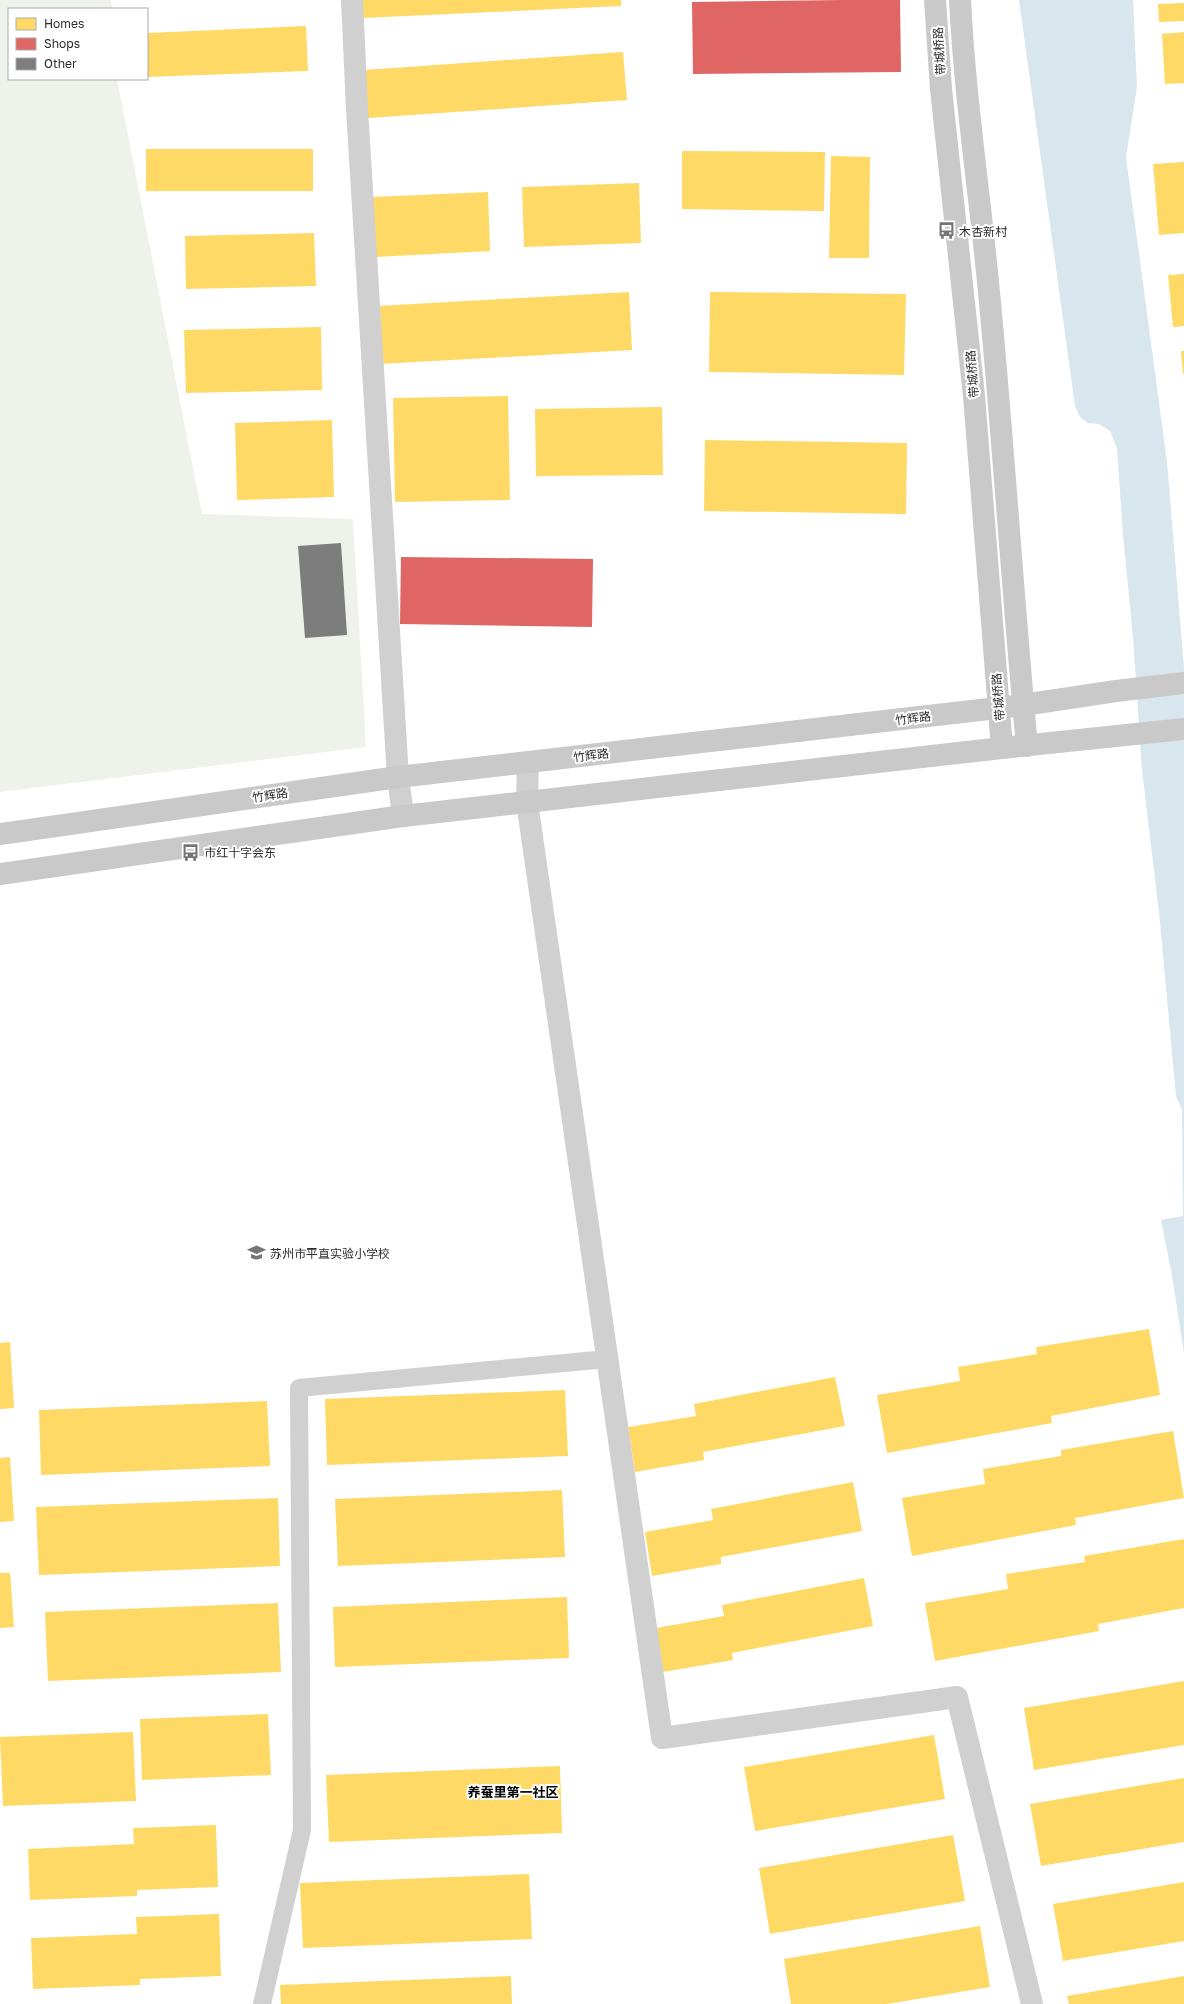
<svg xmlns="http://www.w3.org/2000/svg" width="1184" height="2004" viewBox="0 0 1184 2004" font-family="'Golos Text','Noto Sans SC',sans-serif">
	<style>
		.green { fill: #eff2eb }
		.water { fill: #d8e6ee }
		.homes { fill: #ffd966 }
		.shops { fill: #e06666 }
		.building { fill: #7d7d7d }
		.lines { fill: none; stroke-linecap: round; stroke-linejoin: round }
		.service { stroke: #d0d0d0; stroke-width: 18 }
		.minor { stroke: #d0d0d0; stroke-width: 22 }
		.secondary { stroke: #c9c9c9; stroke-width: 22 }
		.labels { text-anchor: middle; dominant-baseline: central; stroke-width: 4; stroke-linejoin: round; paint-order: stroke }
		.street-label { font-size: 12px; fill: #2b2b2b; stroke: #fff }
		.poi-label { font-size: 12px; fill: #2b2b2b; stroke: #fff; text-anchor: start }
		.neighbourhood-label { font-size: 13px; font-weight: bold; fill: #000; stroke: #fff }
	</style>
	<rect width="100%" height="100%" fill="#fff"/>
	<path class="green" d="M0,0H111L112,9H9V79H117L202,514L353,519L366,747L0,792Z"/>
	<path class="water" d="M1019,0H1133L1137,87L1126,157L1167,462L1184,668V1354L1172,1275L1161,1220L1183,1216L1182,1110L1176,1096L1159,912L1142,770L1133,637L1123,535L1117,448L1110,431L1099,424L1088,423L1080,417L1075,406Z"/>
	<path class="homes" d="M361,0H621V6L362,18Z
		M1184,3V21L1159,22L1158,4Z
		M306,26L308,71L147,77V33Z
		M1184,32V83L1165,84L1162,34Z
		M623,52L627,100L368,118L364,70Z
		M146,149H313V191H146Z
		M682,151L825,152L824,211L682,209Z
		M831,156L870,157L869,258H829Z
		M1184,162V233L1159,235L1153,164Z
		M639,183L641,243L524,247L522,187Z
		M488,192L490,251L375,257L372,197Z
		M314,233L316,286L186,289L185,236Z
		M1184,274V326L1173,327L1168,275Z
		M629,292L632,350L380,364L377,306Z
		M710,292L906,294L904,375L709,372Z
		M321,327L322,390L186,393L184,330Z
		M1181,351H1184V374H1183Z
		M508,396L510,500L395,502L393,398Z
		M662,407L663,475L536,476L535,409Z
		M332,420L334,497L237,500L235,423Z
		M705,440L907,443L906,514L704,511Z
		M1149,1329L1160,1395L1051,1416L1052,1423L887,1453L877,1395L960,1381L958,1367L1037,1354L1036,1347Z
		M10,1342L14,1408L0,1409V1343Z
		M835,1377L845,1426L703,1452L704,1460L635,1472L628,1427L696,1416L694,1404Z
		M565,1390L568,1456L327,1465L325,1399Z
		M267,1401L270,1466L41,1475L39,1410Z
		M1173,1431L1184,1498L1075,1518L1076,1525L912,1556L902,1498L985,1484L983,1469L1061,1456V1450Z
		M10,1457L14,1521L0,1522V1458Z
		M853,1482L862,1531L721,1557V1564L652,1576L645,1532L713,1520L711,1509Z
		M562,1490L565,1557L338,1566L335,1499Z
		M278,1498L280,1566L39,1575L36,1507Z
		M1184,1539V1608L1098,1624L1099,1631L935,1661L925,1603L1008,1589L1006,1574L1085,1562L1084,1556Z
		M0,1573H10L14,1627L0,1628Z
		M864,1578L873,1626L732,1653L733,1660L663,1672L656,1628L724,1616L722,1605Z
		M567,1597L569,1658L335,1667L333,1607Z
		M278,1603L281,1672L48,1681L45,1612Z
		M1184,1681V1745L1034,1770L1024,1708Z
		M268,1714L271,1775L142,1780L140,1719Z
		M133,1732L136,1801L3,1806L0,1737Z
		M934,1735L945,1799L755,1831L744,1767Z
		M560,1766L562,1833L329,1842L326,1775Z
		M1184,1778V1842L1041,1866L1030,1804Z
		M216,1825L218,1887L137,1890V1896L30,1900L28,1849L134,1844L133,1828Z
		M953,1835L965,1901L770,1934L759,1868Z
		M529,1874L532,1939L303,1948L300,1883Z
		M1184,1882V1941L1063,1961L1053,1904Z
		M219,1914L221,1976L140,1979V1985L33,1989L31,1938L137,1934L136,1917Z
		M980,1926L990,1987L887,2004H791L784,1959Z
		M511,1976L512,2004H281L280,1985Z
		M1184,1976V2004H1069L1067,1996Z"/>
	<path class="shops" d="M843,0H900L901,72L693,74L692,2Z
		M401,557L593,559L592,627L400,624Z"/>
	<path class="building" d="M341,543L347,635L305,638L298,546Z"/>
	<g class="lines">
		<path class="service" d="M262,2004L302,1830L299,1388L607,1359"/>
		<path class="minor" d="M352,0L357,109L398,777L403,816
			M528,762L527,802L662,1738L957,1697L1032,2004"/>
		<path class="secondary" d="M935,0L941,89L974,396L1002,748
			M960,0C965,102 981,202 990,303C1004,451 1013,598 1027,746
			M0,834L398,777L1023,705L1116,691L1184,683
			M0,874L403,816L1002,748L1184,729"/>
	</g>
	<defs>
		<symbol id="bus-bare" viewBox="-9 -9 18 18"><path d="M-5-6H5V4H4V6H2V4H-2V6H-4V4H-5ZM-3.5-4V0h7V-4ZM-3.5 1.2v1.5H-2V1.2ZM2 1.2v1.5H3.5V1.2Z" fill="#757575" stroke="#fff" stroke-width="2.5" paint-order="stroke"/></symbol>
		<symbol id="school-bare" viewBox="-9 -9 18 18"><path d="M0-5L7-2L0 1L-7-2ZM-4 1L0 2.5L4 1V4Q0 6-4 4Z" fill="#757575" stroke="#fff" stroke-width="2.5" paint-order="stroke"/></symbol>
	</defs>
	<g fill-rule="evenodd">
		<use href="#bus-bare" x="934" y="218" width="25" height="25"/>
		<use href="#bus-bare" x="178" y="840" width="25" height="25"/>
		<use href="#school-bare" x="244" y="1240" width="25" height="25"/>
	</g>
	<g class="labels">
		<g class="street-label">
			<text transform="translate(939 51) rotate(-94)">带城桥路</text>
			<text transform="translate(972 374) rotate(-95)">带城桥路</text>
			<text transform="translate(998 697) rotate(-95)">带城桥路</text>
			<text transform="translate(913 718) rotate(-7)">竹辉路</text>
			<text transform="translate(591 755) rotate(-7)">竹辉路</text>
			<text transform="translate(270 795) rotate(-8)">竹辉路</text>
		</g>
		<g class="poi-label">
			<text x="959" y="231">木杏新村</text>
			<text x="204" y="852">市红十字会东</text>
			<text x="270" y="1253">苏州市平直实验小学校</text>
		</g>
		<g class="neighbourhood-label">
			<text x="513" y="1792">养蚕里第一社区</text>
		</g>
	</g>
	<rect x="8" y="8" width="140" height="72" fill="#ffffff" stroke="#aaaaaa"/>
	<rect x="16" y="18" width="20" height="12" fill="#ffd966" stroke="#aaaaaa"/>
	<text x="44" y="28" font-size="12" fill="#2b2b2b">Homes</text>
	<rect x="16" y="38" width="20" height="12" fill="#e06666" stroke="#aaaaaa"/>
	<text x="44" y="48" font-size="12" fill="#2b2b2b">Shops</text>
	<rect x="16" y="58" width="20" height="12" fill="#7d7d7d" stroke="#aaaaaa"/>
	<text x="44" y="68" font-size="12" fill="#2b2b2b">Other</text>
</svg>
